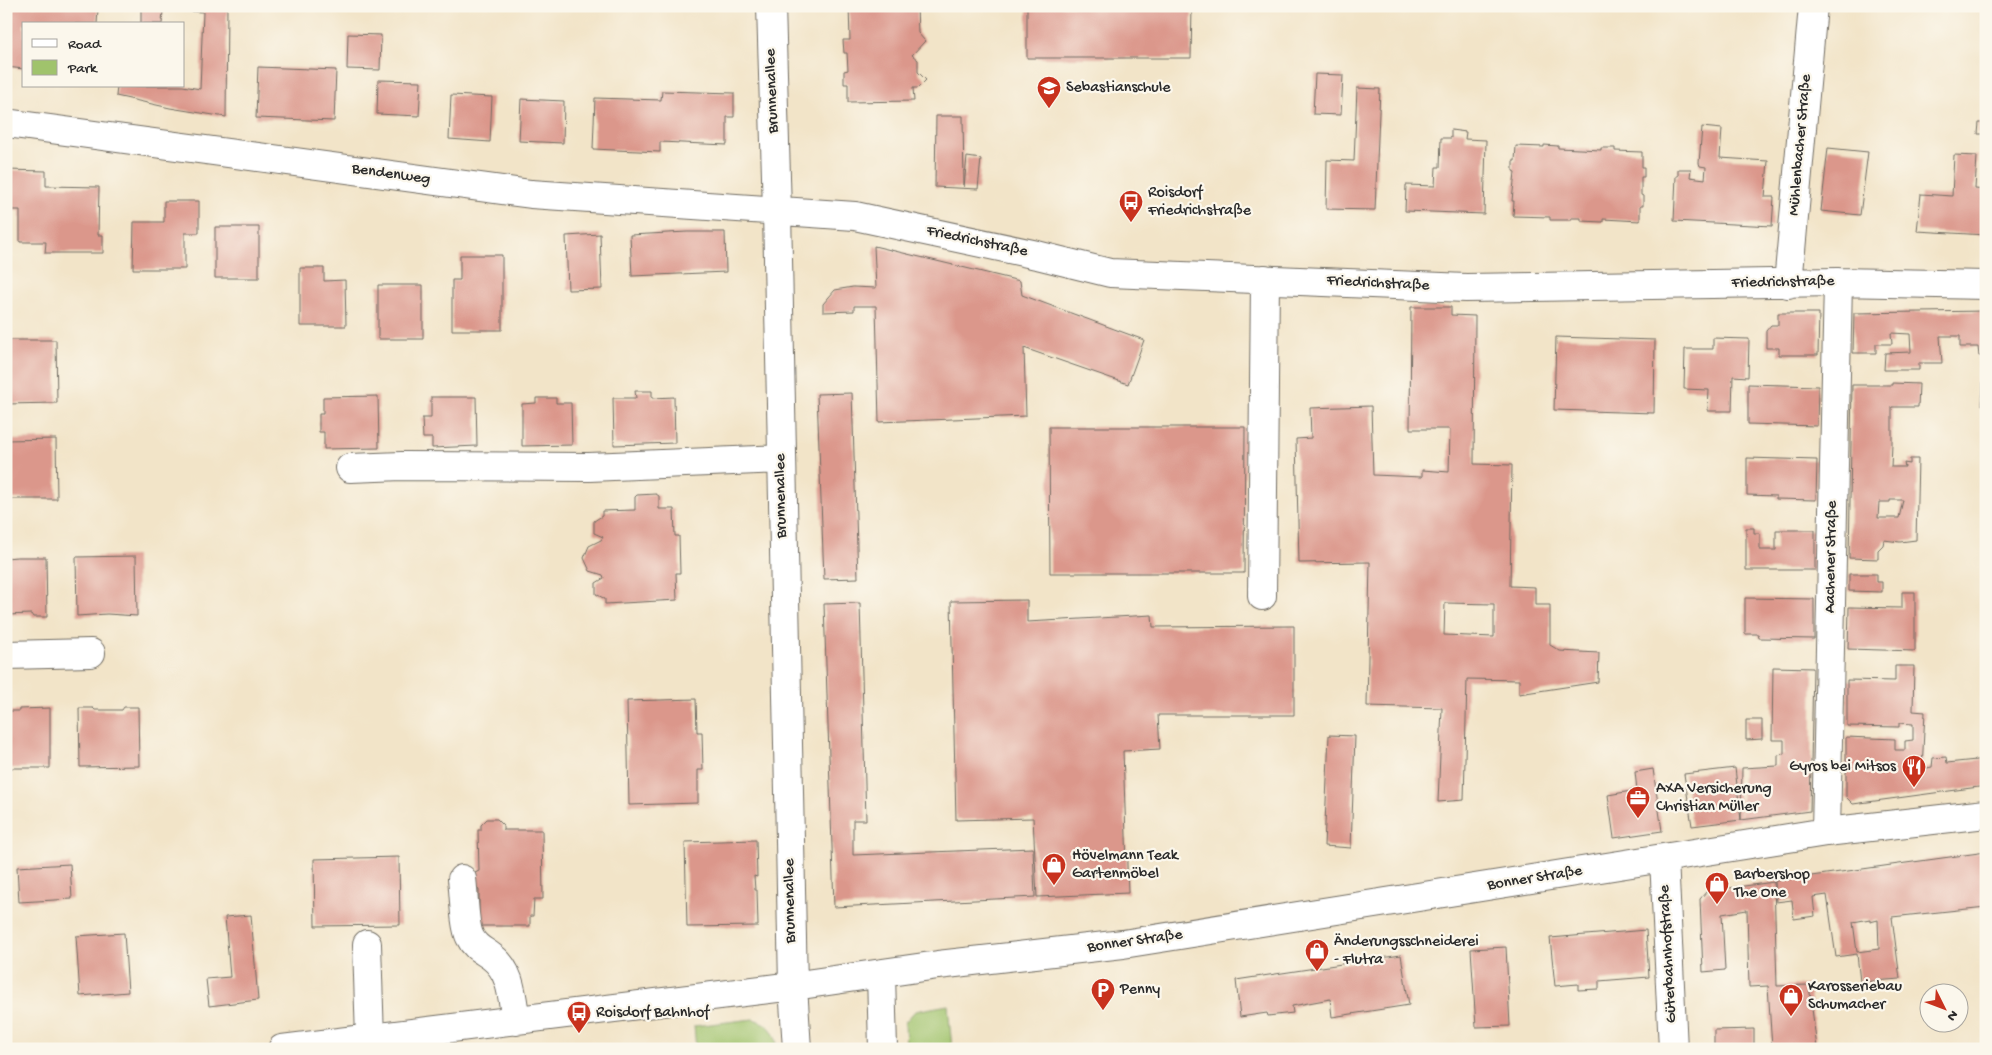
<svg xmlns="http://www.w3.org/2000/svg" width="1992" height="1055" viewBox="0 0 1992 1055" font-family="'Gochi Hand',sans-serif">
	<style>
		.green { fill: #a0c36c; stroke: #66774c }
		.building { fill: #db978b; fill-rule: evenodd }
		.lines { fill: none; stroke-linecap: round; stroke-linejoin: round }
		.minor-casing { stroke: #716c62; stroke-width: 30 }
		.minor { stroke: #fff; stroke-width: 28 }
		.labels { text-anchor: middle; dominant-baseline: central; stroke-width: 4.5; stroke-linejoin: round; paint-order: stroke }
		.poi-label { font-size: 16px; fill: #2b2b2b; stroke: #fbf7ec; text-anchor: start }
		.street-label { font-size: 16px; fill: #2b2b2b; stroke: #fbf7ec }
	</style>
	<rect width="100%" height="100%" fill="#fbf7ec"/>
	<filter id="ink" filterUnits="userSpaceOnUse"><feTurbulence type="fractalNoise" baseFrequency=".02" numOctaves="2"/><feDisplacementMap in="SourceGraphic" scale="10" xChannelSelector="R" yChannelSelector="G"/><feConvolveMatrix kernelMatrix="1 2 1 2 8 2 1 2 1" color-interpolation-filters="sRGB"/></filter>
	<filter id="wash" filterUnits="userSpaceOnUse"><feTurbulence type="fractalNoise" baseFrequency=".0096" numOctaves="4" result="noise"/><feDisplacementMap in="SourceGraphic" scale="20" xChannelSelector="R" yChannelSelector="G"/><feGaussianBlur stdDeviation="1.12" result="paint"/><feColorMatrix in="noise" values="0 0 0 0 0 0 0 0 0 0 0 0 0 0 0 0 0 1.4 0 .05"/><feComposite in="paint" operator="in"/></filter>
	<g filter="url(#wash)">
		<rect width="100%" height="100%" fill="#f2e4c8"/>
		<path class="green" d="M948,1005L952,1049H906L905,1022L915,1011Z
			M753,1019C769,1024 776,1031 777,1049H696L694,1026Z"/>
		<g id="blocks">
			<path class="building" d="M10,6H75L98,9L97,24H24V69L6,67V34Z
				M141,6H227L226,117L170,108L116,96L117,86H183L200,89L203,12L163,10L162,24H141Z
				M849,6H917L918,33L925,41L912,55L918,60V72L926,80L918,88H913L914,101L848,102V84H844V71L848,70L847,53H844L843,40H850Z
				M1027,6H1192L1191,58H1027Z
				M348,34L381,35L380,70L347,69Z
				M258,67L336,70L334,121L256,118Z
				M1315,74L1343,75L1341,115L1313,114Z
				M378,80L421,81L419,116L377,114Z
				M1357,88L1380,89L1375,210L1326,209L1327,160L1354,161Z
				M662,91L734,93V117H727V145L660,142V152L593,149L595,98L661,100Z
				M451,95L492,97L490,142L449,139Z
				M521,99L564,101L563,143L519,141Z
				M936,116H963L964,187L967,157L981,159L978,189L935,187Z
				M1979,123H1986V134H1978Z
				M1702,127L1722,129L1720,158L1768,161L1765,197H1774L1772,226L1674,221L1676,176H1678V169H1691L1690,177L1705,179L1706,167L1700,166L1699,163Z
				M1451,130L1466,132L1465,139L1486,140L1484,214L1405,211L1406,185L1435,186L1436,167H1440L1441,138H1451Z
				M1544,145L1558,146V148L1601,150V148H1615V151L1642,152V167H1644V177H1641V195L1643,196V206H1640V221L1603,219V222L1581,221V218H1571V220H1550V217L1513,216L1514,201H1512L1515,172L1513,171V161H1515L1516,146L1544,147Z
				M1828,148L1868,152L1860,215L1821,211Z
				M1954,155L1977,156L1975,189L1986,190V235L1917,231L1921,194L1952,196Z
				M6,170L46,171V186L99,187L98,235H103V253H45L46,242H20V210H6Z
				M164,201H199V233H185V269H133L134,222H164Z
				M215,227H259V278H215Z
				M687,232H725L726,272L632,276L630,235Z
				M600,234L602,289L568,290L566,236Z
				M874,246L1020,281L1022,295L1144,340L1128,384L1024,348L1026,416L879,422L876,306H854V311L823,312V304L835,290L853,287L876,288Z
				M460,255H502V330H452V280H460Z
				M300,268H324V281L345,280L346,326H300Z
				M378,285H423V339H378Z
				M1411,307H1451V315L1475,316L1474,464L1512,465L1510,586L1535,587V605H1550V645L1560,651L1599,653L1598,682L1519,694V680L1467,679L1464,800L1438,802L1442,708L1367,706L1370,562L1299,563L1296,439L1311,438L1310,408L1371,406L1373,475L1422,477V470L1449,472L1450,429H1410ZM1445,603L1494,604V637L1444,635Z
				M1986,311V405H1982L1984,356H1979L1978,347H1960V336H1940L1942,363H1919V370H1884L1885,353L1911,352L1910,334L1891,333L1892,344H1876V353H1853L1854,313Z
				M1778,313H1819L1818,355H1779V348H1766V331L1771,325H1778Z
				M1556,337L1655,340L1654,413L1554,410Z
				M1713,338L1749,339L1748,377L1733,376L1732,411H1708L1709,390L1684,389L1685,349H1713Z
				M6,340H56L57,403L6,404Z
				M1892,383L1919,384L1918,407H1892V444L1891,467H1905L1904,463L1910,464V459H1918L1916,540L1900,542L1884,540L1883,545L1878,550V559L1849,558L1852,385H1892ZM1890,500H1903L1899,518H1878L1879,502H1890Z
				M1748,384L1818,386L1817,426L1748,424Z
				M635,391H652V398L674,397L675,443L614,445L613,398H636Z
				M852,393L858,578L824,579L817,394Z
				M378,396L379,448L324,449V432H319V414H323V397Z
				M431,397H476L477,446L432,448V438H423L422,418H431Z
				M536,398H556V403H571L572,445L522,446V404L536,403Z
				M1049,427H1245L1244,573H1050Z
				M56,439L57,499H6V440Z
				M1747,458L1817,460L1816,500L1776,499V496L1747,495Z
				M656,494L659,496V509H674L675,536H679L680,573H676L677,600L605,604V599L596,594V583L604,578L603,575L590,571L584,558L589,546L601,540L603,537L594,533V521L602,516V511L635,510V497L637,495Z
				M1746,528H1754V533H1760V550H1776V530H1815V570H1746Z
				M136,556L137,616L107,614L77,616L76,557Z
				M17,557H46L47,617H33L31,614L6,615V558Z
				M1849,574H1877V582H1882V592L1849,591Z
				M1902,592H1915V651L1848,649L1849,607L1902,608Z
				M1745,598L1814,599V639L1759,638L1758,634H1745Z
				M1027,600V622L1152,615L1153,627L1294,626V715H1158L1160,749L1123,751L1128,893L1037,897L1033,818L956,820L951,601Z
				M860,603L866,820H853V855L1033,848L1035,897L834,907L824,604Z
				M1895,666H1914L1913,711L1925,712L1922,769L1932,767L1933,758L1946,757L1947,763L1986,759V786L1853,804L1846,797V737L1895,739V750H1905V741L1913,740V724L1899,723V727L1847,726V680L1895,681Z
				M1773,667L1813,668L1810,811L1741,820L1742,768L1778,766V755L1784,754V740H1772Z
				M696,699L697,732H702L703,770H698V803L629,805L627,701Z
				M124,707H138L139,766L80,767L79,708H93L95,710H122Z
				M50,708V768H6V711H19V709Z
				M1746,720H1762V739L1746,740Z
				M1329,735L1355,736L1351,848L1324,846Z
				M1735,768L1741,820L1692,826L1684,774Z
				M1653,769L1662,831L1614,838L1608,795L1637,790L1635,772Z
				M487,819H497L503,825V830H542L543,899H534L533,916H530V926H479V890L475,888L473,874L479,871L478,830H481V825Z
				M756,840L757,877L754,876L755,890H757L758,926L687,927L685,842Z
				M1986,852V907L1892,917L1900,979L1860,982L1857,954L1836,957L1827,895L1813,897L1815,916L1794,919L1792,900L1776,902L1775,881ZM1870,919V922L1878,920L1879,949L1857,952L1853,922Z
				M399,857L400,925L315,926L314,859Z
				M70,864L72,899L19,902L17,867Z
				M1774,882L1777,986L1809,985L1817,1048H1772L1768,986L1749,987L1747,910L1722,914L1725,970L1703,972L1700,899L1707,891Z
				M251,915L258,1000L209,1006L206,979L230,977L225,917Z
				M1646,930L1649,977L1599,981V989L1578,990V984L1555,986L1550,938Z
				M124,933L128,992L80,996L76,936Z
				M1506,947L1510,1026L1476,1027L1471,949Z
				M1401,955L1409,1005L1332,1017L1330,999L1292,1006L1293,1013L1268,1016L1267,1013L1240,1017L1236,980Z
				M1754,1029V1049H1714V1030Z"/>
		</g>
	</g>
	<g filter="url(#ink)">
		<use href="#blocks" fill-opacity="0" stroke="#716c62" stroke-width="1"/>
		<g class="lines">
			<defs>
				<path id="minor" d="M771,6L777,211L793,986L797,1049
					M6,123L531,194L855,216L1037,255L1110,273L1466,288L1838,282L1986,285
					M1788,284L1813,6
					M350,468L402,466L589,467L782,459
					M1262,596L1265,279
					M6,655L91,653
					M1826,832L1838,282
					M1664,858L1673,1049
					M462,879C464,892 464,926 470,937C475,948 483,950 492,957C512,972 512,998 516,1021
					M367,944L370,1039
					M881,974L883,1049
					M282,1049L793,986L938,965L1123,944L1826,832L1986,814"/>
			</defs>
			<use href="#minor" class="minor-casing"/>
			<use href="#minor" class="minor"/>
		</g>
	</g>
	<defs>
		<symbol id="school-pin" viewBox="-11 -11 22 30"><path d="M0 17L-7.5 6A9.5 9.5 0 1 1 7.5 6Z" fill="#c8321e" stroke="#fbf7ec"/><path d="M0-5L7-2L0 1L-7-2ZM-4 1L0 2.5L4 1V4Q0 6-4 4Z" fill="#fff"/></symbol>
		<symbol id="bus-pin" viewBox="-11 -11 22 30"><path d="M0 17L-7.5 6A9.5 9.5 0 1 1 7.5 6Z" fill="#c8321e" stroke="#fbf7ec"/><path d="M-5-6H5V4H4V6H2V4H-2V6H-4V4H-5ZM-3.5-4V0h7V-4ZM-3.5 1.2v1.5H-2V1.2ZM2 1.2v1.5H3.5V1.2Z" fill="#fff"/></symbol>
		<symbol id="restaurant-pin" viewBox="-11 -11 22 30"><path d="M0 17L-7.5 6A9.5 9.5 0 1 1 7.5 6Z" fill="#c8321e" stroke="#fbf7ec"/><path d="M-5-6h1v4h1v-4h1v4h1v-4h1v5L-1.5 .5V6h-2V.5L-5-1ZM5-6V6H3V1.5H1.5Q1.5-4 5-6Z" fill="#fff"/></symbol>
		<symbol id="office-pin" viewBox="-11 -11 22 30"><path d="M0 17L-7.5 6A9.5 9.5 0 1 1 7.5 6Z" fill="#c8321e" stroke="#fbf7ec"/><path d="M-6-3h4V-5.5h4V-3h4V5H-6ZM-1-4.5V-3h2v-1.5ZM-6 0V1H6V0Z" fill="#fff"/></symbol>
		<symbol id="shop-pin" viewBox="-11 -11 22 30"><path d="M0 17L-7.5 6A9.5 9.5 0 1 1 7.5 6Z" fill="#c8321e" stroke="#fbf7ec"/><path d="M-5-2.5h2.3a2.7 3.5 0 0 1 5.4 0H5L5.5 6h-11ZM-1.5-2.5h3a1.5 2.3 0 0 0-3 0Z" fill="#fff"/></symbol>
		<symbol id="parking-pin" viewBox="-11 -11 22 30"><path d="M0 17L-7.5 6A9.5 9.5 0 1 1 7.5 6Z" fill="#c8321e" stroke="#fbf7ec"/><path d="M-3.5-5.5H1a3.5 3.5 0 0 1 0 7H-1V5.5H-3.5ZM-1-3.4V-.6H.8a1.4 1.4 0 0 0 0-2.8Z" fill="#fff"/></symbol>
	</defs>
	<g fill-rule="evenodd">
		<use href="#school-pin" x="1035" y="74" width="28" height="38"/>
		<use href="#bus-pin" x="1117" y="188" width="28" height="38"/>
		<use href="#restaurant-pin" x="1900" y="753" width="28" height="38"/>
		<use href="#office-pin" x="1624" y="784" width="28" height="38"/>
		<use href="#shop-pin" x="1040" y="851" width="28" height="38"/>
		<use href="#shop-pin" x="1703" y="870" width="28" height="38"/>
		<use href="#shop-pin" x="1303" y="937" width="28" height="38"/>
		<use href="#parking-pin" x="1089" y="976" width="28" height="38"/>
		<use href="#shop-pin" x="1777" y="982" width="28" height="38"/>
		<use href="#bus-pin" x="565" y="999" width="28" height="38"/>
	</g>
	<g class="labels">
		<g class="poi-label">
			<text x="1066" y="88">Sebastianschule</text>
			<text x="1148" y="193">Roisdorf<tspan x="1148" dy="18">Friedrichstraße</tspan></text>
			<text x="1896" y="767" text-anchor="end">Gyros bei Mitsos</text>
			<text x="1656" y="789">AXA Versicherung<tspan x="1656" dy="18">Christian Müller</tspan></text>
			<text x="1072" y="856">Hövelmann Teak<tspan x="1072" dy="18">Gartenmöbel</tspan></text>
			<text x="1734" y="875">Barbershop<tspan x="1734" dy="18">The One</tspan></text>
			<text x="1334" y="942">Änderungsschneiderei<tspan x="1334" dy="18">- Flutra</tspan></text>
			<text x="1808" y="987">Karosseriebau<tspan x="1808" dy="18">Schumacher</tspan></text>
			<text x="1120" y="990">Penny</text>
			<text x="596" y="1013">Roisdorf Bahnhof</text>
		</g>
		<g class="street-label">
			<text transform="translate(773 91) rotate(-92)">Brunnenallee</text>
			<text transform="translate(1801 145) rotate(-85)">Mühlenbacher Straße</text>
			<text transform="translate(391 175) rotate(8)">Bendenweg</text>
			<text transform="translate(977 242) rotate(12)">Friedrichstraße</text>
			<text transform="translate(1783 283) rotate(-1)">Friedrichstraße</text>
			<text transform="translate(1378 284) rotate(3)">Friedrichstraße</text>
			<text transform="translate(782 496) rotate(-91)">Brunnenallee</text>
			<text transform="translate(1832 557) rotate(-89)">Aachener Straße</text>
			<text transform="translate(1535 879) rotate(-9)">Bonner Straße</text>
			<text transform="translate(791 901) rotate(-91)">Brunnenallee</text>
			<text transform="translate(1135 942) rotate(-8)">Bonner Straße</text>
			<text transform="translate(1669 954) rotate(-93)">Güterbahnhofstraße</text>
		</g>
	</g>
	<rect width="1992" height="1055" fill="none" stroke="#fbf7ec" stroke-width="25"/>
	<rect x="22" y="22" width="162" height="65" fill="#fbf7ec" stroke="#a8a59f"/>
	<rect x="32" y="39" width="25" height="8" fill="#ffffff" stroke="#a8a59f"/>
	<text x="68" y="48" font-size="15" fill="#2b2b2b">Road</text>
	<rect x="32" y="60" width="25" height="15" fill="#a0c36c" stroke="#a8a59f"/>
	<text x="68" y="72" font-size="15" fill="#2b2b2b">Park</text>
	<g transform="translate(1944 1008) rotate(132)"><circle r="24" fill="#fbf7ec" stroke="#a8a59f"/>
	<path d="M0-4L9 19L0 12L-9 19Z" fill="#c8321e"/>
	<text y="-8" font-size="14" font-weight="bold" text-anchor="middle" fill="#2b2b2b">N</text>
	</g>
</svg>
